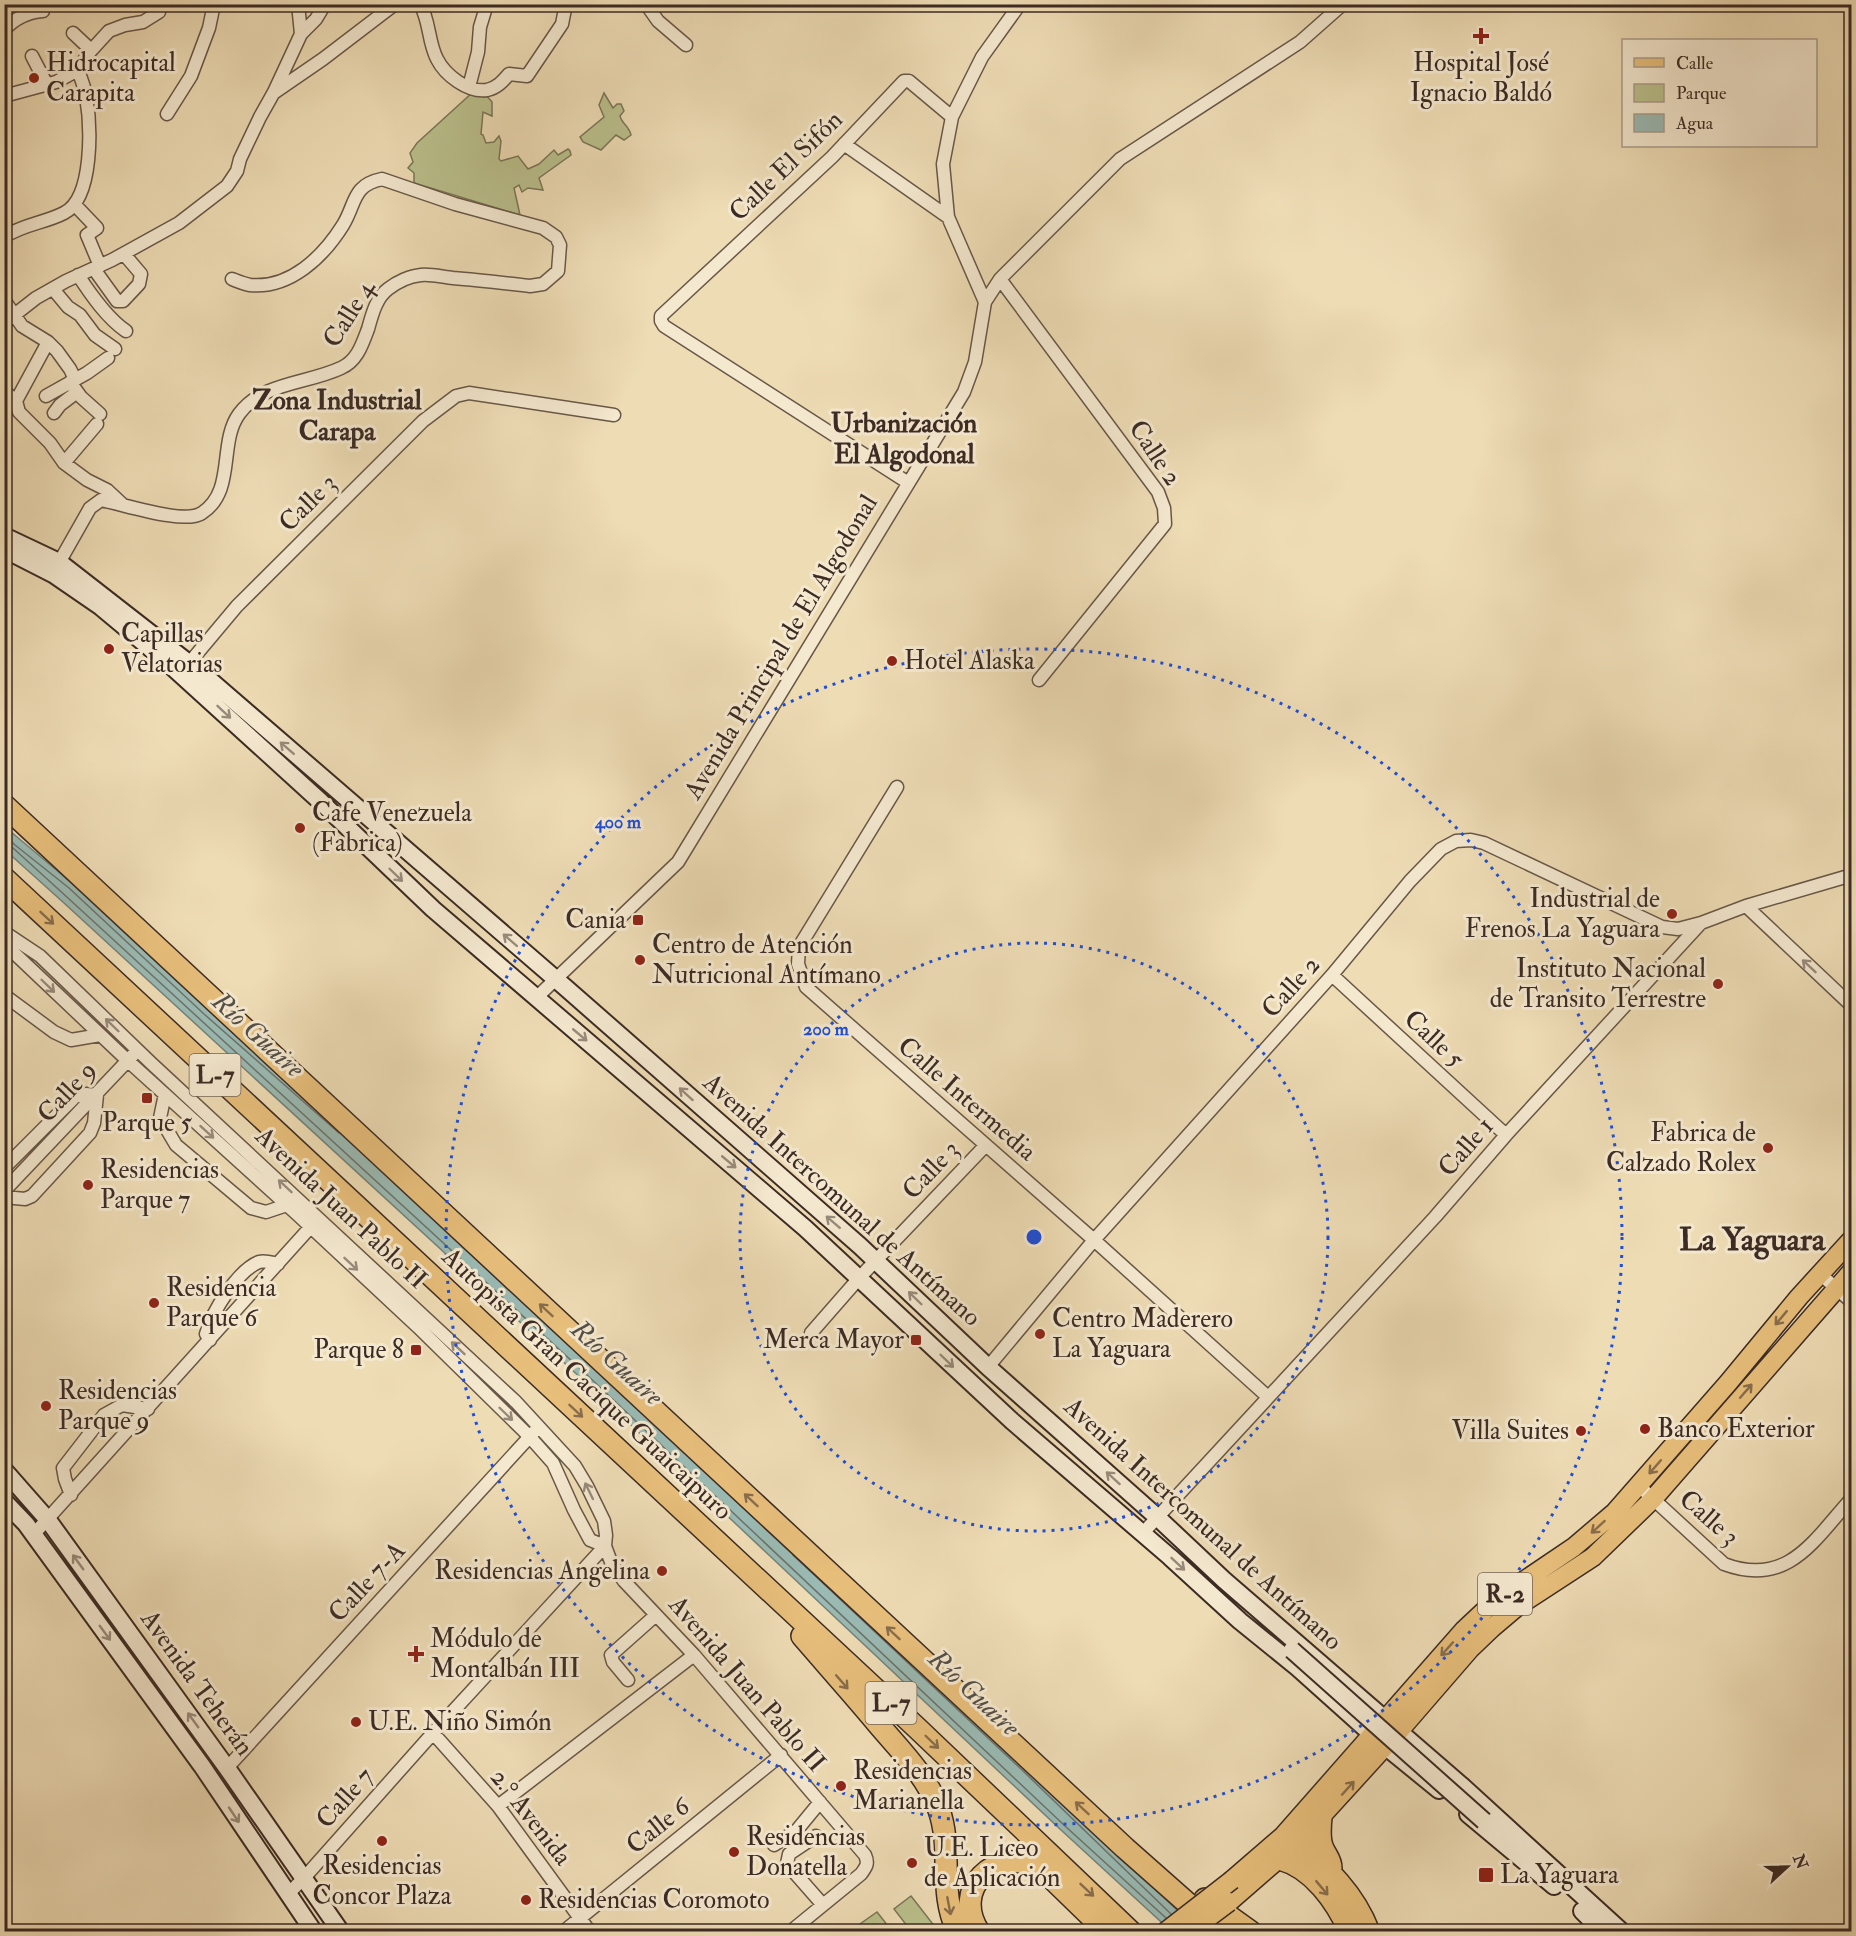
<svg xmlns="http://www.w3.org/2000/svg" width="1856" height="1936" viewBox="0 0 1856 1936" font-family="'IM FELL Double Pica',serif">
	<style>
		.green { fill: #bac08c; stroke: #7b7658; stroke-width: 1.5 }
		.water { fill: #9abab3; stroke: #74817a; stroke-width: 1.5 }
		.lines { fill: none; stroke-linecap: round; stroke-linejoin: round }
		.shore { stroke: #6b726c; stroke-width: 1.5 }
		.minor-casing { stroke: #685748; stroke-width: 15 }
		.secondary-casing { stroke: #3c2b24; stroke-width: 20 }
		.primary-casing { stroke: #3c2b24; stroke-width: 21 }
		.motorway-casing { stroke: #3c2b24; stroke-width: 24 }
		.minor { stroke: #f4e8cf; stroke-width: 12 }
		.secondary { stroke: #f4e8cf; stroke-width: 16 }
		.primary { stroke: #e7be7a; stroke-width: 18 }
		.motorway { stroke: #e7be7a; stroke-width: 21 }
		.secondary-bridge-casing { stroke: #3c2b24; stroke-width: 20; stroke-linecap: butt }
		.primary-bridge-casing { stroke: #3c2b24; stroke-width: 21; stroke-linecap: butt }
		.secondary-bridge { stroke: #f4e8cf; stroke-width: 16 }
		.primary-bridge { stroke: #e7be7a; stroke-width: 18 }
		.oneway { stroke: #988a7a }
		.oneway2 { stroke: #896d4b }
		.ring { fill: none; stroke: #1d4ed8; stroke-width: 3; stroke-dasharray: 3 6 }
		.poi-dot { fill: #8f2418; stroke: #f4e8cf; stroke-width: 2 }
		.labels { text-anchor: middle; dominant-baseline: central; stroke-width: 6; stroke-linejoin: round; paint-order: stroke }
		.shield { fill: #f4e8cf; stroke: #736457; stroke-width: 1.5 }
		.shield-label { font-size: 24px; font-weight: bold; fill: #3c2b24 }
		.poi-label { font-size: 26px; fill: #3c2b24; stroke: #f4e8cf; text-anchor: start }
		.street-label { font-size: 26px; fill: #3c2b24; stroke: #f4e8cf }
		.neighbourhood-label { font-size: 27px; font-weight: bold; fill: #3c2b24; stroke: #f4e8cf }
		.water-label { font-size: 27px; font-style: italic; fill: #544f48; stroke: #f4e8cf }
		.district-label { font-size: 32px; font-weight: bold; fill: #3c2b24; stroke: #f4e8cf }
		.centre { fill: #1d4ed8; stroke: #f4e8cf; stroke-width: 3 }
		.ring-label { font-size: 18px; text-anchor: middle; font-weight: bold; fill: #1d4ed8; stroke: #f4e8cf; stroke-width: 6; stroke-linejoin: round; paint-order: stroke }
	</style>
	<rect width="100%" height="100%" fill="#eedcb5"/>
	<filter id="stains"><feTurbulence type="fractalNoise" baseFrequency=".00333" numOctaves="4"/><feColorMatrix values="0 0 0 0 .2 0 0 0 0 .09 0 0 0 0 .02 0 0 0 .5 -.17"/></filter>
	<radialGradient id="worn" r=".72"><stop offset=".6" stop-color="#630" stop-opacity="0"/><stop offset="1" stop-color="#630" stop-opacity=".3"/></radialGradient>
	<path class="green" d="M473,92H482L484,97L487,96L492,102V116L483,112L481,134L483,135L486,143L494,142L499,136L501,141L499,159L501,161L518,156L528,169L539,164L554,150L558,155L568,149L570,151L571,155L539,178L543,190L528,188L522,192L519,185L514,188L520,215L414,183V173L408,168L413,162L410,153L417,143Z
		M604,93L613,108L617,104H621L624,111L620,116C622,124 629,126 631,135L624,140L616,135L601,150L583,142L580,137L604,117L599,105Z
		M911,1896L936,1928L932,1931H911L894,1909Z
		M877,1912L892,1931H850Z"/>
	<path class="water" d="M4,826L73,884L208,1009L303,1092L1025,1765L1199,1931H1171L1061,1830L583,1380L64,903L5,850Z"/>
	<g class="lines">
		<path class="shore" d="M4,834L15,845L69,888L204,1014L339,1133
			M4,846L13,848L68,898L587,1375L1065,1826L1166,1918
			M793,1555L1021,1769L1171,1914"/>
		<defs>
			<path id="minor" d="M298,4L301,34
				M420,4C430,21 428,42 437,59C445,75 468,93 487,90C497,88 503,81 509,74L527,76L562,24L566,4
				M646,4L658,21L686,45
				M4,30C15,18 27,12 43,11
				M73,33L91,50
				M32,56L47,85
				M469,87L478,52L480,27L487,4
				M275,92L323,59L395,4
				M4,96L56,82L78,70L88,54L109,31L125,25L143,22L159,12L161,4
				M167,114L191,76L209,28L214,4
				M844,144L948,217
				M75,205L97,228L87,235L100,266
				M4,237C23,224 45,223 64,213C94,198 91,125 86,96C85,88 81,79 78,70
				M94,269L117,301H123L139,284L141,274L124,254
				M78,275C91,295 107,318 126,331
				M1000,279L1158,492L1164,508L1165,524L1039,680
				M53,289L68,307L80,315L95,335L115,349
				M4,300L22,326L48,342L57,351L70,369L75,379
				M985,302L948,217L943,164L952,117L982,57L1020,4
				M4,323L36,298L66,281L112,260L179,223L227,186L237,171L240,159L260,117L274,92L301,34L316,19L325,4
				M70,382L81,397L100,414
				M4,391L16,401L19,412L50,443L64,463L87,480L107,490L122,504
				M46,396L87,373L108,358
				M16,401L48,342
				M54,413L60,405L77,392
				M64,463L97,424
				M907,482L664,326L661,321V316L832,157L904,81H909L952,117
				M56,568L90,508L101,500C123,504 185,525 202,513C236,491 218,443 239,414C262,382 307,384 341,368C357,361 362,345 368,329C372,315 376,298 388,289C397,282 410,276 421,275C431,274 443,277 453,278C479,280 504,283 530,286L543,284L558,271L560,245L556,237L543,228L455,204L382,179C352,185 356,204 343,225C323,257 290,289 250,285C244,284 237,281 232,279
				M185,668L237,606L423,421L456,396L469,393L614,415
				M897,787L799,947L798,964L806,987L1094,1240L1268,1397
				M1746,906L1852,1006
				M4,932L40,956L151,1063L516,1402L575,1466L587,1486L604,1521L606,1535L605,1546L611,1562L624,1581L694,1655L865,1855C869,1864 866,1867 861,1874L790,1932
				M4,947L12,951L127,1060L298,1215L418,1327L529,1436L553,1463L574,1510L590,1540L605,1546
				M1332,975L1506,1135
				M4,995L54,1032L71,1040L100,1035
				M536,998L678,862L964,392L975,362L985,302L1000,279L1120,159L1300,42L1343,4
				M165,1094L160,1118L176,1145L251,1208L266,1212L287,1205
				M4,1168L75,1097L86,1094L97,1095L94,1123L90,1133L32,1196L25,1199L4,1197
				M4,1191L133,1055
				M1820,1274L1852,1302
				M811,1333L860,1277L986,1145
				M210,1340L206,1334C212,1312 237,1271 259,1262C266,1260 272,1263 278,1264
				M988,1367L1094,1240L1332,975L1410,881L1441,849L1456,841L1471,840L1484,843L1662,927L1678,929L1701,923
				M1638,1485L1724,1564C1788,1588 1814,1540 1852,1498
				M71,1495L65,1479L63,1468L104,1415L122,1405L148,1409
				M34,1534L316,1221
				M1142,1534L1435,1217L1506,1135L1701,923L1746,906L1852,875
				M628,1680L613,1662L611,1655L656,1615
				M433,1733L498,1806L590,1932
				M227,1768L534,1432
				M498,1806L694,1655
				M816,1836L789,1854L787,1864L823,1905
				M774,1845L797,1830L820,1802
				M288,1894L304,1878L433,1733L605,1546
				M563,1932L781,1755"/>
			<path id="secondary" d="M4,536L59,562L204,675L566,988L860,1246L988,1367L1157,1517L1224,1580L1461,1785L1622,1932
				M4,549L53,574L101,607L167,662L321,802L433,909L805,1228L1012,1421L1170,1557L1240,1621L1298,1668L1385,1746L1439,1790
				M4,1470L48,1520L227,1768L341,1932
				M4,1501L26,1524L202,1766L314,1932
				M1468,1814L1554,1886
				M1582,1911L1603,1932"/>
			<path id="primary" d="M1232,1880L1283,1836L1464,1630L1497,1599L1574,1547L1615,1512L1728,1383L1799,1297L1852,1239
				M1229,1902L1297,1843L1399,1731L1470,1649L1492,1628L1518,1606L1593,1557L1653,1499L1852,1271"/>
			<path id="motorway" d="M4,805L1125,1848L1220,1932
				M4,878L917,1728L1131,1932
				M802,1636C827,1665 853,1694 878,1724C900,1750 927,1776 939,1810C953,1850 938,1892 958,1932
				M1321,1817C1320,1827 1319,1837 1322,1846C1325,1855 1331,1859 1331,1868
				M1297,1843C1328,1869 1354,1893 1369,1932
				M1280,1859C1313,1868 1336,1901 1350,1932
				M1205,1899L1251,1932
				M979,1932C951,1889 994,1847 1040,1867L1107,1932"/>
		</defs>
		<use href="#minor" class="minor-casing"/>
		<use href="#secondary" class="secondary-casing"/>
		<use href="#primary" class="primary-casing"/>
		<use href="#motorway" class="motorway-casing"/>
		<use href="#minor" class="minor"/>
		<use href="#secondary" class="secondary"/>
		<use href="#primary" class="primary"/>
		<use href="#motorway" class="motorway"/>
		<defs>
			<path id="secondary-bridge" d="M1292,1650L1484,1821"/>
			<path id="primary-bridge" d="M1165,1932L1232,1880
				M1189,1932L1229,1902"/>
		</defs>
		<use href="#secondary-bridge" class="secondary-bridge-casing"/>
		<use href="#primary-bridge" class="primary-bridge-casing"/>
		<use href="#secondary-bridge" class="secondary-bridge"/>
		<use href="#primary-bridge" class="primary-bridge"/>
	</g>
	<defs><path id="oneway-shaft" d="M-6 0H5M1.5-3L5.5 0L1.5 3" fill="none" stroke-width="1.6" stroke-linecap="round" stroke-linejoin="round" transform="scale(1.5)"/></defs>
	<g class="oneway">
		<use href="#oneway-shaft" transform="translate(224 712) rotate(43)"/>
		<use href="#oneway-shaft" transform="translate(287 748) rotate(-139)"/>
		<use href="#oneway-shaft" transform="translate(396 875) rotate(44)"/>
		<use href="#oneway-shaft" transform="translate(510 940) rotate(-139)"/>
		<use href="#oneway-shaft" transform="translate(1809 966) rotate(-137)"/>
		<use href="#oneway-shaft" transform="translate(48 986) rotate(44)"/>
		<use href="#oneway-shaft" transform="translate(112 1025) rotate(-136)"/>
		<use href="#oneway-shaft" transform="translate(580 1035) rotate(40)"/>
		<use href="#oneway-shaft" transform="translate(686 1094) rotate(-138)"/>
		<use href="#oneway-shaft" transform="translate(207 1132) rotate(42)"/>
		<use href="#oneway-shaft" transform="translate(729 1162) rotate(40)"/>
		<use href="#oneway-shaft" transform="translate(285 1186) rotate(-137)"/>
		<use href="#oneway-shaft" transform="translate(833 1222) rotate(-139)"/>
		<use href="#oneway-shaft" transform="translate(351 1264) rotate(43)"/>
		<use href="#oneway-shaft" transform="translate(915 1298) rotate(-136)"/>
		<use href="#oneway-shaft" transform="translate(458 1348) rotate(-137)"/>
		<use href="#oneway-shaft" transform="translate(947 1361) rotate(44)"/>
		<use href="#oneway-shaft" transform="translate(506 1414) rotate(44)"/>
		<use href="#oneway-shaft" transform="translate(1113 1478) rotate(-138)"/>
		<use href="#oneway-shaft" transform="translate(589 1491) rotate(-116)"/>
		<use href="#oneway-shaft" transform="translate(78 1562) rotate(-126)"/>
		<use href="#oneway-shaft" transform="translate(1178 1564) rotate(43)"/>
		<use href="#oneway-shaft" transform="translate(105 1633) rotate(54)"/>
		<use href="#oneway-shaft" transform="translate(193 1720) rotate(-126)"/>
		<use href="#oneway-shaft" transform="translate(234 1815) rotate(56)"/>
	</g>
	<g class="oneway2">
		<use href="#oneway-shaft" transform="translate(47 918) rotate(43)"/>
		<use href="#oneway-shaft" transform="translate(546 1310) rotate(-137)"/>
		<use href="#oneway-shaft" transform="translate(1781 1318) rotate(130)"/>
		<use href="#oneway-shaft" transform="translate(1746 1391) rotate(-49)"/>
		<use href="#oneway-shaft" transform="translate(576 1411) rotate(43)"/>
		<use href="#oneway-shaft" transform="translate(1655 1467) rotate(131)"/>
		<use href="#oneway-shaft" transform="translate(751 1500) rotate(-137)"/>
		<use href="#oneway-shaft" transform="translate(1598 1527) rotate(138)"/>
		<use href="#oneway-shaft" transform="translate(893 1633) rotate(-137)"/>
		<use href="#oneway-shaft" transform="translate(1447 1649) rotate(132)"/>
		<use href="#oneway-shaft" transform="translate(842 1682) rotate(49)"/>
		<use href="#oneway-shaft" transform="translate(932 1742) rotate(44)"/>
		<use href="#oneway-shaft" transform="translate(1348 1788) rotate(-48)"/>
		<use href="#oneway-shaft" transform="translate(1082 1808) rotate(-137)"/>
		<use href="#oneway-shaft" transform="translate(1322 1888) rotate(50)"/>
		<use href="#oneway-shaft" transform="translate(1087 1890) rotate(43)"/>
		<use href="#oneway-shaft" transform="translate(949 1906) rotate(79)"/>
	</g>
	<g class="ring">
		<circle cx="1034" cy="1237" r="294"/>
		<circle cx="1034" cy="1237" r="588"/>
	</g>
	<g class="poi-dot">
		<path d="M1478 27h6v6h6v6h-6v6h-6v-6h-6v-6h6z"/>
		<circle cx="34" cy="78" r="6"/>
		<circle cx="109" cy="649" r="6"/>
		<circle cx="892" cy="661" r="6"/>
		<circle cx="300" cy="828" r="6"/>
		<circle cx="1672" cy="914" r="6"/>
		<rect x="632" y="914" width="12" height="12" rx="3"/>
		<circle cx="640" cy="960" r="6"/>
		<circle cx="1718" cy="984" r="6"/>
		<rect x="141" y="1092" width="12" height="12" rx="3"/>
		<circle cx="1768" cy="1148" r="6"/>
		<circle cx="88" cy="1185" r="6"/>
		<circle cx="154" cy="1303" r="6"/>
		<circle cx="1040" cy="1334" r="6"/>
		<rect x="910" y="1334" width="12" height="12" rx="3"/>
		<rect x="410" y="1344" width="12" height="12" rx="3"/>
		<circle cx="46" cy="1406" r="6"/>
		<circle cx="1645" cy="1429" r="6"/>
		<circle cx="1581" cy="1431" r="6"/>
		<circle cx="662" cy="1571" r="6"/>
		<path d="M413 1645h6v6h6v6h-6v6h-6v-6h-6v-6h6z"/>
		<circle cx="356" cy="1722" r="6"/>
		<circle cx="841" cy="1786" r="6"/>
		<circle cx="382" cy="1841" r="6"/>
		<circle cx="734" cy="1852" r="6"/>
		<circle cx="912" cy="1863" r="6"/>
		<rect x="1478" y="1867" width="16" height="16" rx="3"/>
		<circle cx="526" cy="1900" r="6"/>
	</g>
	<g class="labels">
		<g class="shield">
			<rect x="189.5" y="1054" width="51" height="42" rx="4.5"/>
			<rect x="1478" y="1573" width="54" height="42" rx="4.5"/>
			<rect x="865.5" y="1682" width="51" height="42" rx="4.5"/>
		</g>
		<g class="shield-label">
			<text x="215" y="1075">L-7</text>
			<text x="1505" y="1594">R-2</text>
			<text x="891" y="1703">L-7</text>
		</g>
		<g class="poi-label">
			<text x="46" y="63">Hidrocapital<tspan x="46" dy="30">Carapita</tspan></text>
			<text x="1481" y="63" text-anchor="middle">Hospital José<tspan x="1481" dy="30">Ignacio Baldó</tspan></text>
			<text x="121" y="634">Capillas<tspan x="121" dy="30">Velatorias</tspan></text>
			<text x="904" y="661">Hotel Alaska</text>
			<text x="312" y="813">Cafe Venezuela<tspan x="312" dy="30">(Fabrica)</tspan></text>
			<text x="1660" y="899" text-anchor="end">Industrial de<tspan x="1660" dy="30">Frenos La Yaguara</tspan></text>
			<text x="626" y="920" text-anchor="end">Cania</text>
			<text x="652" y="945">Centro de Atención<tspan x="652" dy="30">Nutricional Antímano</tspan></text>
			<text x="1706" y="969" text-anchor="end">Instituto Nacional<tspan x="1706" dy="30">de Transito Terrestre</tspan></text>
			<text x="147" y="1123" text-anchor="middle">Parque 5</text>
			<text x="1756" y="1133" text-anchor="end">Fabrica de<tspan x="1756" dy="30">Calzado Rolex</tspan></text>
			<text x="100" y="1170">Residencias<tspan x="100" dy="30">Parque 7</tspan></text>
			<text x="166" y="1288">Residencia<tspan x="166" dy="30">Parque 6</tspan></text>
			<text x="1052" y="1319">Centro Maderero<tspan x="1052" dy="30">La Yaguara</tspan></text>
			<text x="904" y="1340" text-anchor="end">Merca Mayor</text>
			<text x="404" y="1350" text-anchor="end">Parque 8</text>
			<text x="58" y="1391">Residencias<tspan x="58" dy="30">Parque 9</tspan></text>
			<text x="1657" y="1429">Banco Exterior</text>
			<text x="1569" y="1431" text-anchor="end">Villa Suites</text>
			<text x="650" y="1571" text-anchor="end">Residencias Angelina</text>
			<text x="430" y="1639">Módulo de<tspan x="430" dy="30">Montalbán III</tspan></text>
			<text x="368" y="1722">U.E. Niño Simón</text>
			<text x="853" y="1771">Residencias<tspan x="853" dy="30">Marianella</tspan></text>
			<text x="746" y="1837">Residencias<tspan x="746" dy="30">Donatella</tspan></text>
			<text x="924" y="1848">U.E. Liceo<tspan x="924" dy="30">de Aplicación</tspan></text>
			<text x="382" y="1866" text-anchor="middle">Residencias<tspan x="382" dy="30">Concor Plaza</tspan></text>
			<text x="1500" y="1875">La Yaguara</text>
			<text x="538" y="1900">Residencias Coromoto</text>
		</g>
		<g class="street-label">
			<text transform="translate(786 166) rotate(-44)">Calle El Sifón</text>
			<text transform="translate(349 314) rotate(-58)">Calle 4</text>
			<text transform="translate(1155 453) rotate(56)">Calle 2</text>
			<text transform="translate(308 503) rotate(-45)">Calle 3</text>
			<text transform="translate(781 647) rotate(-59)">Avenida Principal de El Algodonal</text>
			<text transform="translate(1291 987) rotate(-48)">Calle 2</text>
			<text transform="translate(1434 1039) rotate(43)">Calle 5</text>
			<text transform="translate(67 1092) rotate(-47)">Calle 9</text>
			<text transform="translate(967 1099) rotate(41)">Calle Intermedia</text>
			<text transform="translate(1466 1147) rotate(-49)">Calle 1</text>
			<text transform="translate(931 1170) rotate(-47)">Calle 3</text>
			<text transform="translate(842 1200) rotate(42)">Avenida Intercomunal de Antímano</text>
			<text transform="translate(341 1208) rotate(43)">Avenida Juan Pablo II</text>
			<text transform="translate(587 1384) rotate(43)">Autopista Gran Cacique Guaicaipuro</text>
			<text transform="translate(1709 1518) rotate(41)">Calle 3</text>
			<text transform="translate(1203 1524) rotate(42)">Avenida Intercomunal de Antímano</text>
			<text transform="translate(367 1582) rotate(-47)">Calle 7-A</text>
			<text transform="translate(197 1683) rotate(54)">Avenida Teherán</text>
			<text transform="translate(747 1684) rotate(49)">Avenida Juan Pablo II</text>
			<text transform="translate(345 1798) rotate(-48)">Calle 7</text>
			<text transform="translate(531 1817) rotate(52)">2.° Avenida</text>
			<text transform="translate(658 1826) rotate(-39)">Calle 6</text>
		</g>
		<g class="neighbourhood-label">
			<text x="337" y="400">Zona Industrial<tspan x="337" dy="31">Carapa</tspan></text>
			<text x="904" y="423">Urbanización<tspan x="904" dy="31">El Algodonal</tspan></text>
		</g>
		<g class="water-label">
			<text transform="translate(258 1035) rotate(42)">Río Guaire</text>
			<text transform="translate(617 1363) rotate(42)">Río Guaire</text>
			<text transform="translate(974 1693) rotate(43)">Río Guaire</text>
		</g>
		<g class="district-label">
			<text x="1752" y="1240">La Yaguara</text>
		</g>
	</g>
	<circle cx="1034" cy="1237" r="9" class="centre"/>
	<g class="ring-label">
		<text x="618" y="828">400 m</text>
		<text x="826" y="1035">200 m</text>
	</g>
	<rect width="1856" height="1936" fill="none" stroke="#eedcb5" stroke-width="24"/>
	<rect x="6" y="6" width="1844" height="1924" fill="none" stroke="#3c2b24" stroke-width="3"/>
	<rect x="12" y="12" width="1832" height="1912" fill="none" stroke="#3c2b24" stroke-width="1.5"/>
	<rect x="1622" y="39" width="195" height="108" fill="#f4e8cf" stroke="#aa9c8b" stroke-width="1.5"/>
	<rect x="1634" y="58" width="30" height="9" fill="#e7be7a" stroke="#aa9c8b" stroke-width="1.5"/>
	<text x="1676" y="69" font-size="18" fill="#3c2b24">Calle</text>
	<rect x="1634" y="84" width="30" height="18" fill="#bac08c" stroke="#aa9c8b" stroke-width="1.5"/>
	<text x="1676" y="99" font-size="18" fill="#3c2b24">Parque</text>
	<rect x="1634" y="114" width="30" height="18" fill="#9abab3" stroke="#aa9c8b" stroke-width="1.5"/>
	<text x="1676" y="129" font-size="18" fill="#3c2b24">Agua</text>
	<g transform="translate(1787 1867) rotate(68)" stroke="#f4e8cf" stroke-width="4.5" paint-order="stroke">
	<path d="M0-4.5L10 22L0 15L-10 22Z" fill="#3c2b24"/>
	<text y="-9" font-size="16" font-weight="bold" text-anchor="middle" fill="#3c2b24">N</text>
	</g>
	<rect width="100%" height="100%" filter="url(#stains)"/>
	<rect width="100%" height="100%" fill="url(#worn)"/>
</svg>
